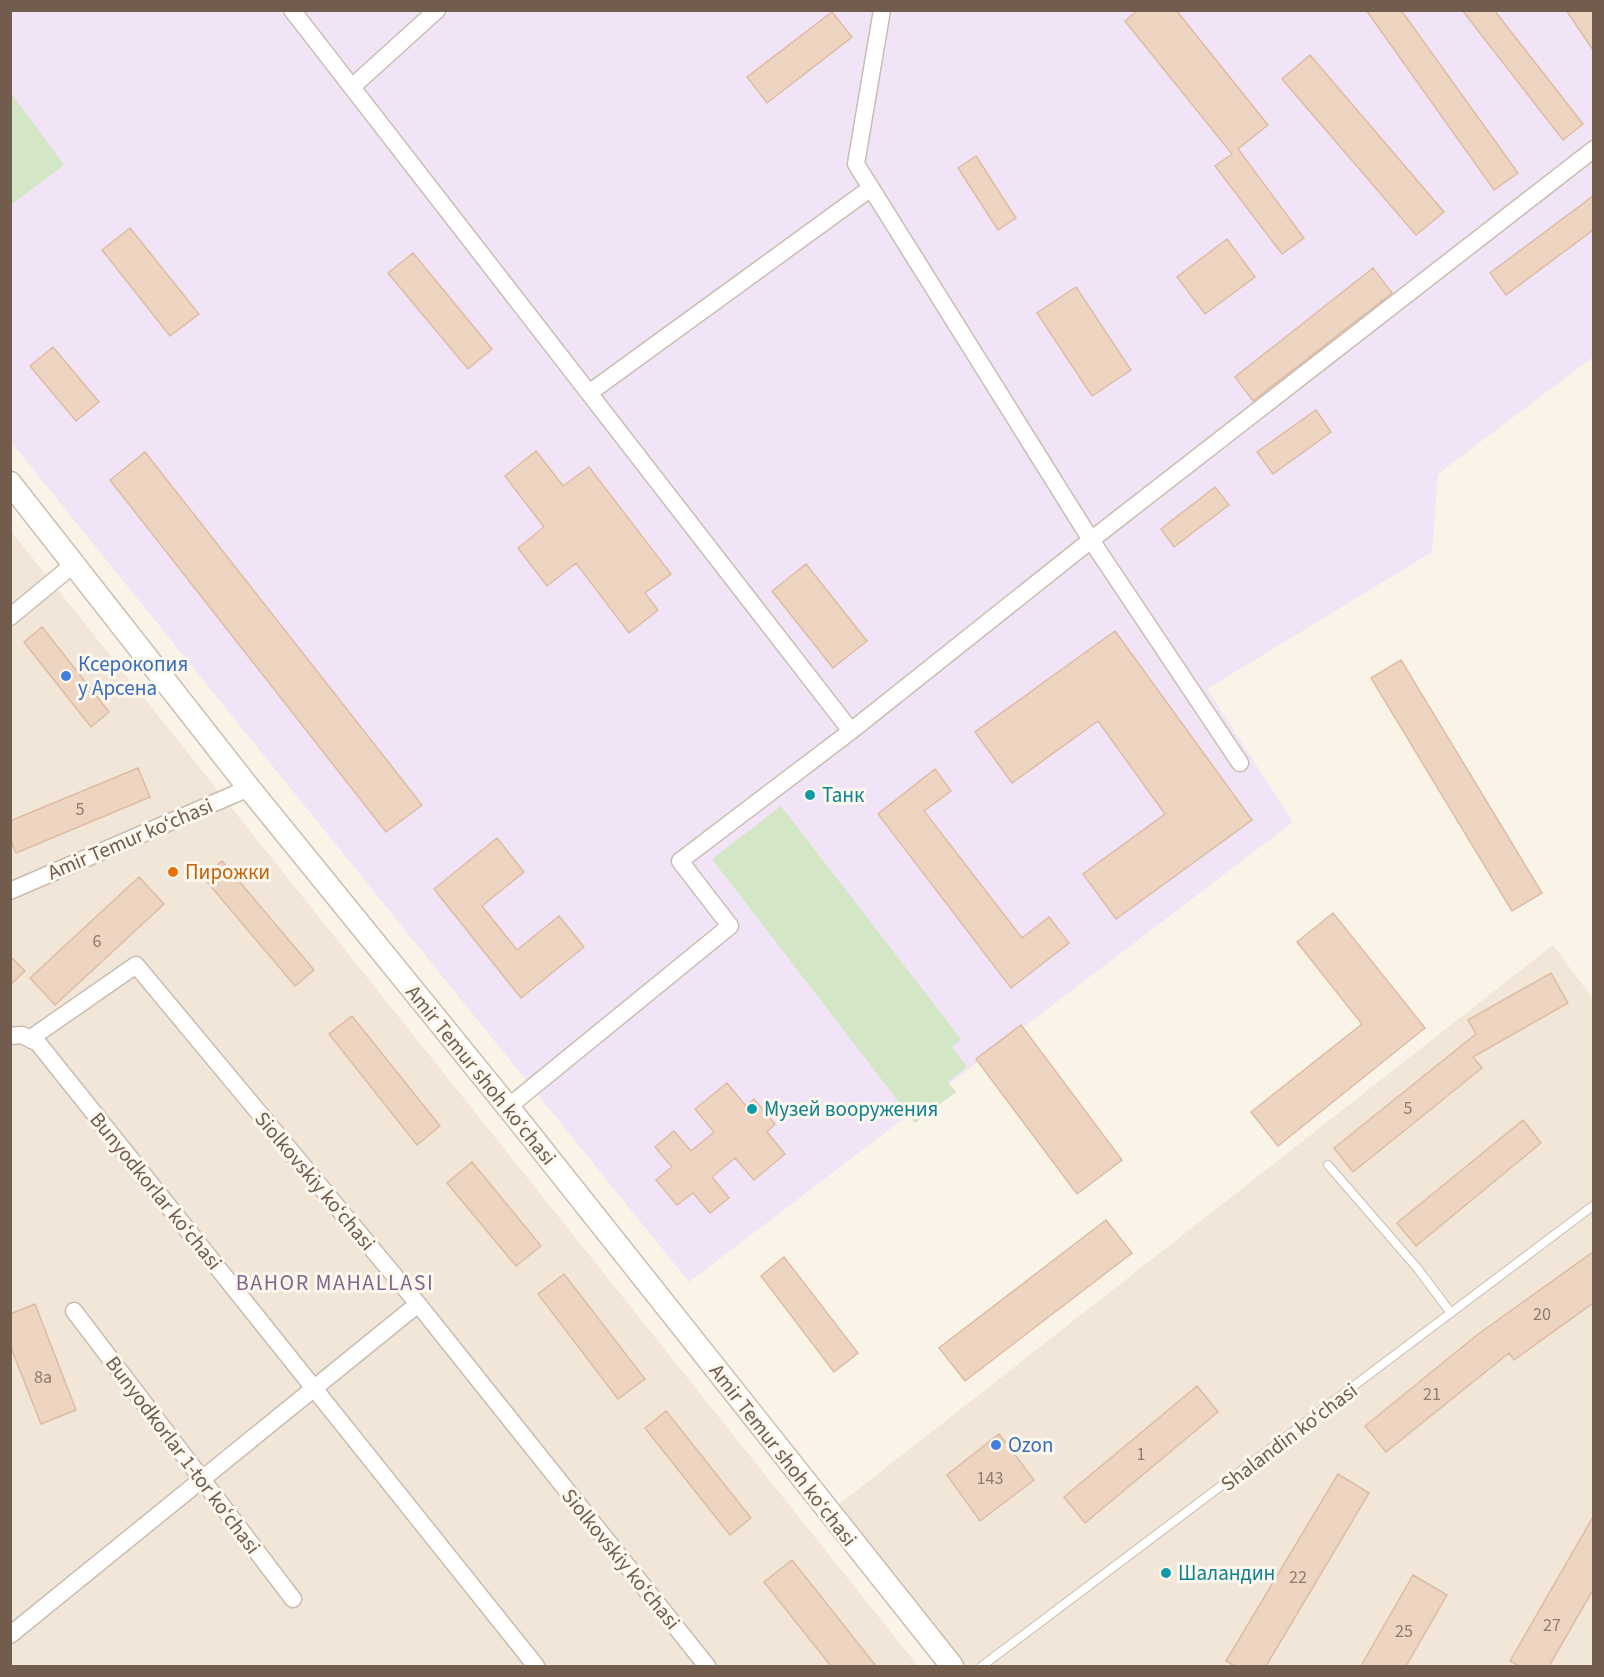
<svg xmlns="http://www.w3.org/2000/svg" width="1604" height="1677" viewBox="0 0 1604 1677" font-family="'Source Sans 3',sans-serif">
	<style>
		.residential { fill: #f1e6d7 }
		.education { fill: #f1e4f7 }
		.green { fill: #d3e7c7 }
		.building { fill: #edd5c2; stroke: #debca4; stroke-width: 1.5 }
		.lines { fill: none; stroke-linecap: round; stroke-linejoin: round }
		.service-casing { stroke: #cbbcaf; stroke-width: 10 }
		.minor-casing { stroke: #cbbcaf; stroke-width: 19 }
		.secondary-casing { stroke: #cebdac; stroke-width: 25 }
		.service { stroke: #fff; stroke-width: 8 }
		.minor { stroke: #fff; stroke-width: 16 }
		.secondary { stroke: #fff; stroke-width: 22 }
		.shop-dot { fill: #3f7fe0; stroke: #fdf8ee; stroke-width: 2 }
		.culture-dot { fill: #0f9aa8; stroke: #fdf8ee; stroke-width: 2 }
		.food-dot { fill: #e8710a; stroke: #fdf8ee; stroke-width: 2 }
		.labels { text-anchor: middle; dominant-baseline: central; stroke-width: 6; stroke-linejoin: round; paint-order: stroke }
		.number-label { font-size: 18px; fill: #917a6b }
		.shop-label { font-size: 21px; fill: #366cbe; stroke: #fdf8ee; text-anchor: start }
		.culture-label { font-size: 21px; fill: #0d838f; stroke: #fdf8ee; text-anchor: start }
		.street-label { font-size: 21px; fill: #725c4e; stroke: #fdf8ee }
		.food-label { font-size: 21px; fill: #c56008; stroke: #fdf8ee; text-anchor: start }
		.neighbourhood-label { font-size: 22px; letter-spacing: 1.5px; fill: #82668e; stroke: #fdf8ee }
	</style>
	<rect width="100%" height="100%" fill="#faf4e8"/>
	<path class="residential" d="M11,531L270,856L918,1666H11Z
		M1553,945L1593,999V1666H952L828,1513Z"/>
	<path class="education" d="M10,11H1593V357L1438,474L1432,552L1207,689L1293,822L689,1282L11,442Z"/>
	<path class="green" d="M11,93L64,165L11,205H10Z
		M781,806L961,1039L952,1047L967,1067L948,1082L956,1092L915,1123L712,859Z"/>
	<path class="building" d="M1138,10H1176L1268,125L1238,149L1304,238L1282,254L1215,166L1232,154L1125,21Z
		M1366,10H1401L1518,173L1494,190Z
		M1462,10H1494L1583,124L1563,140Z
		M1566,10H1593V50Z
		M832,12L852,37L767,103L747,77Z
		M1310,55L1444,212L1416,235L1282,79Z
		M976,156L1016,218L998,230L958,168Z
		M1593,196V230L1506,295L1490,273Z
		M130,228L199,314L170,336L102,250Z
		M1227,239L1255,277L1205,314L1177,277Z
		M413,253L492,349L468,369L388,273Z
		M1373,268L1392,293L1253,401L1235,377Z
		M1076,287L1131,370L1092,396L1037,313Z
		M53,347L99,402L76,421L30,366Z
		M1316,410L1331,432L1273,474L1257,452Z
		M536,451L563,486L589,467L671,574L645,593L658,610L629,633L576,563L547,586L518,548L544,527L505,476Z
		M145,452L422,805L386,832L110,480Z
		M1215,487L1229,505L1174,547L1161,529Z
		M806,564L867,641L833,668L772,591Z
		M42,627L109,712L91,727L24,642Z
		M1115,631L1252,820L1116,919L1083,874L1165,814L1098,721L1012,783L975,732Z
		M1401,660L1542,893L1512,911L1371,678Z
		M138,768L150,797L16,853L10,839V821Z
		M935,769L951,791L924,811L1022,938L1049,917L1069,943L1011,988L878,814Z
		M497,838L524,872L482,906L517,950L559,916L584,947L521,998L434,889Z
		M222,861L314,970L295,986L203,877Z
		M139,877L164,904L55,1005L30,978Z
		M1333,913L1425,1028L1278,1146L1251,1112L1362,1024L1297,942Z
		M10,956L25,971L10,985Z
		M1551,973L1568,1003L1473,1057L1482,1068L1353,1172L1334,1148L1476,1034L1468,1020Z
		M352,1016L440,1126L417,1145L329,1034Z
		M1021,1025L1122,1160L1077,1194L976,1059Z
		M727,1083L746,1106L754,1099L775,1124L767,1132L785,1154L754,1180L735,1158L712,1177L729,1198L710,1213L693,1193L677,1205L656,1180L672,1167L655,1147L674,1131L691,1151L714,1132L695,1109Z
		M1523,1120L1541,1143L1416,1246L1397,1223Z
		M472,1162L541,1246L516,1266L447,1183Z
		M1106,1220L1132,1253L965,1381L939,1348Z
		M1593,1252V1303L1514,1360L1509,1353L1386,1452L1365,1426L1477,1335Z
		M784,1257L858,1353L834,1372L761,1276Z
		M564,1274L645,1379L618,1399L538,1294Z
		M35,1304L76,1410L41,1424L10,1345V1314Z
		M1197,1386L1218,1412L1085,1523L1064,1497Z
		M666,1411L751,1518L730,1535L645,1428Z
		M999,1434L1034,1480L980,1521L947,1475Z
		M1338,1474L1369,1493L1266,1666H1235L1226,1661Z
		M1593,1517V1590L1549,1666H1519L1510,1661Z
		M792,1560L876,1666H831L764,1582Z
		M1413,1575L1447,1595L1406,1666H1361Z"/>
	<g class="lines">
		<defs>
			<path id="service" d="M1328,1165L1418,1269L1451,1313
				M982,1666L1594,1205"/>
			<path id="minor" d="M292,10L851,731
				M882,10L856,164L1091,540L1240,763
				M352,87L437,10
				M589,393L871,188
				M10,617L74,564
				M10,891L249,788
				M10,1036L22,1035L38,1043L536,1666
				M31,1038L136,965L418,1304L707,1666
				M508,1107L730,926L680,861L851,731L1091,540L1594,149
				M74,1311L293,1599
				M10,1635L418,1304"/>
			<path id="secondary" d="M10,483L249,788L508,1107L952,1666"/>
		</defs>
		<use href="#service" class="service-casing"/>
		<use href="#minor" class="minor-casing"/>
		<use href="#secondary" class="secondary-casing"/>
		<use href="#service" class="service"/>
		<use href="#minor" class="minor"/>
		<use href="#secondary" class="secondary"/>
	</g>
	<g class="shop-dot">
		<circle cx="66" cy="676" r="6"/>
		<circle cx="996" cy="1445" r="6"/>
	</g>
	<g class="culture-dot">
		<circle cx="810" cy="795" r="6"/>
		<circle cx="752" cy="1109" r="6"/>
		<circle cx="1166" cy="1573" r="6"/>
	</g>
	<circle class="food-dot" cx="173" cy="872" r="6"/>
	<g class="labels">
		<g class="number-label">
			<text x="80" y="809">5</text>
			<text x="97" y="941">6</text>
			<text x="1408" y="1108">5</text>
			<text x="1542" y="1314">20</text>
			<text x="43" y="1377">8a</text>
			<text x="1432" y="1394">21</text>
			<text x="1141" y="1454">1</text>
			<text x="990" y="1478">143</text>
			<text x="1298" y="1577">22</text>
			<text x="1552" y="1625">27</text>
			<text x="1404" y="1631">25</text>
		</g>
		<g class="shop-label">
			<text x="78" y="664">Ксерокопия<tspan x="78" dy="24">у Арсена</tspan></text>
			<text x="1008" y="1445">Ozon</text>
		</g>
		<g class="culture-label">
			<text x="822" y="795">Танк</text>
			<text x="764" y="1109">Музей вооружения</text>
			<text x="1178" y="1573">Шаландин</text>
		</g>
		<g class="street-label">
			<text transform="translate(130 839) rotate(-23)">Amir Temur ko‘chasi</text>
			<text transform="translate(481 1075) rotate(51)">Amir Temur shoh ko‘chasi</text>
			<text transform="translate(315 1181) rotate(50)">Siolkovskiy ko‘chasi</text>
			<text transform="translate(156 1191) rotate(51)">Bunyodkorlar ko‘chasi</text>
			<text transform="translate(1289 1437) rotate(-37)">Shalandin ko‘chasi</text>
			<text transform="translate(183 1455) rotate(53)">Bunyodkorlar 1-tor ko‘chasi</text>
			<text transform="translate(783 1455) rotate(52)">Amir Temur shoh ko‘chasi</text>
			<text transform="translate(621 1559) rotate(51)">Siolkovskiy ko‘chasi</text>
		</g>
		<g class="food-label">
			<text x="185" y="872">Пирожки</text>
		</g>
		<g class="neighbourhood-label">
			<text x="335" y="1283">BAHOR MAHALLASI</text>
		</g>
	</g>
	<rect width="1604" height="1677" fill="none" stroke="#725c4e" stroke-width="24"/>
</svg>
